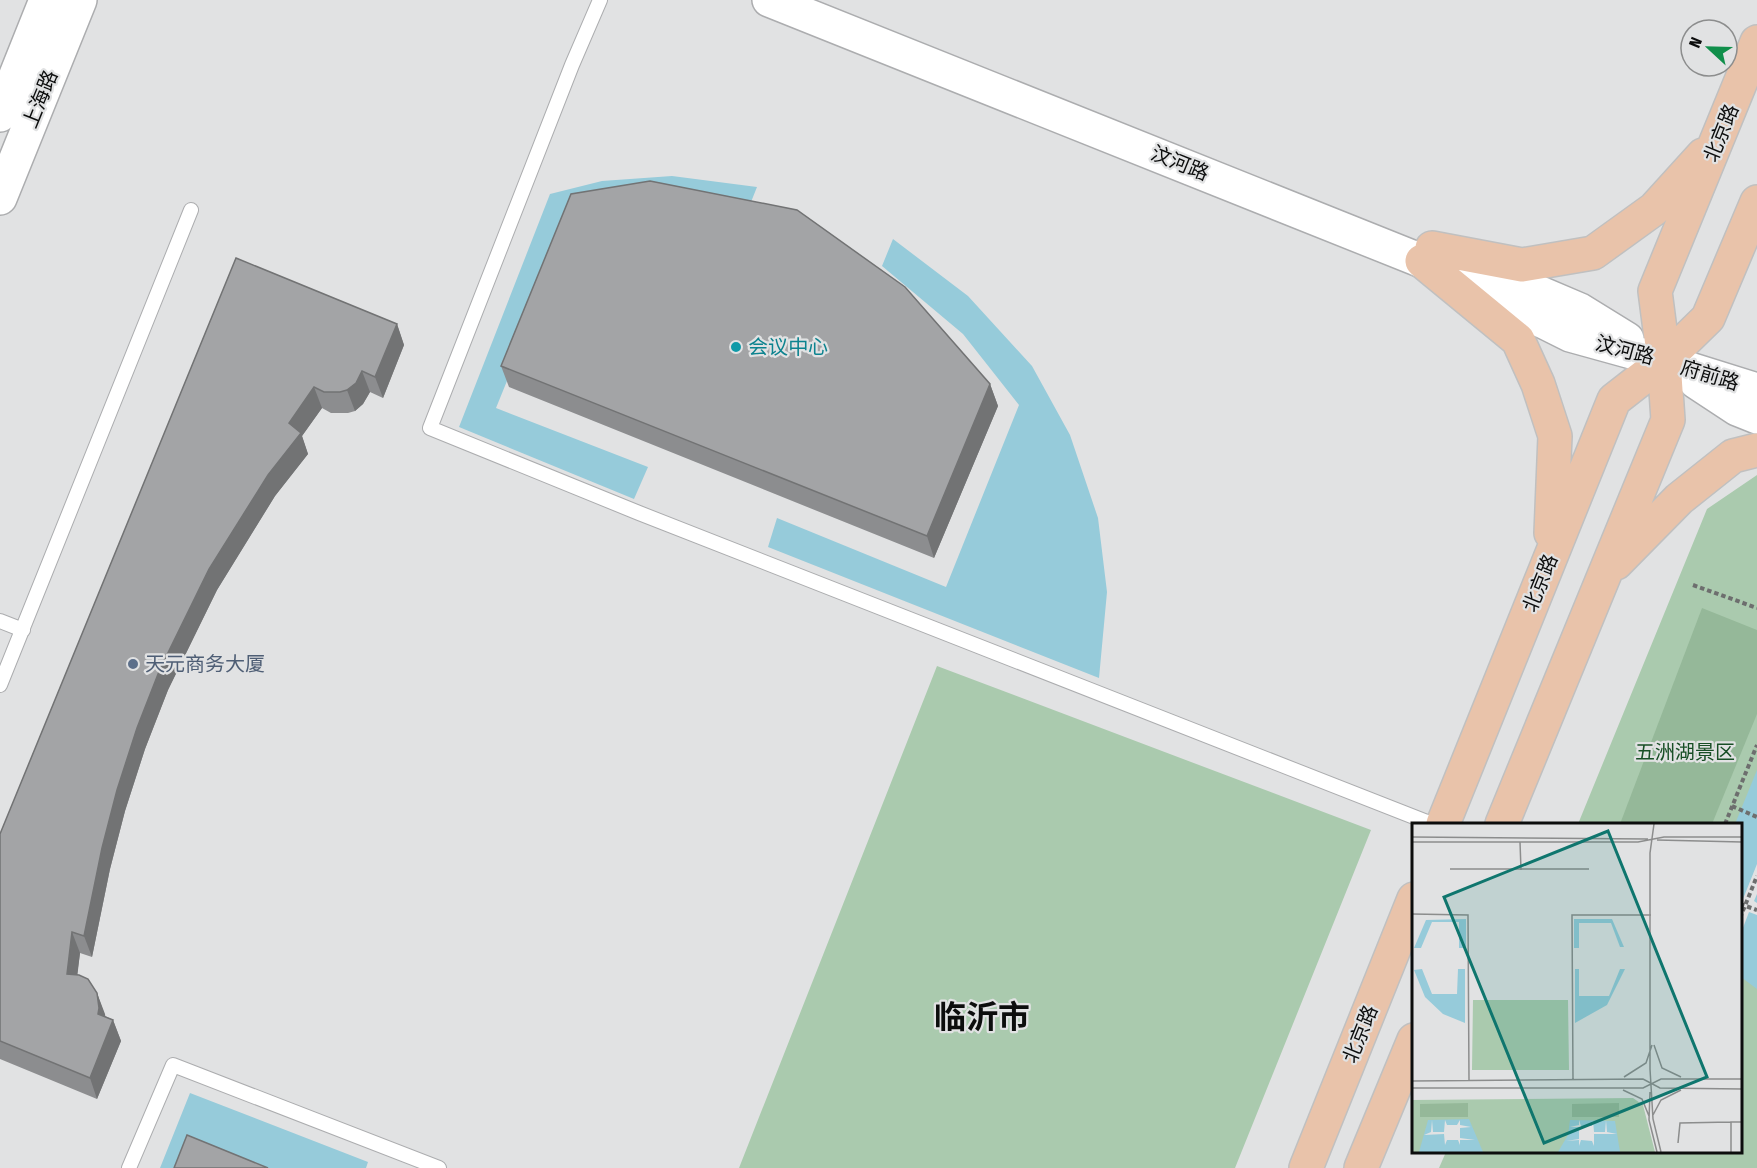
<svg xmlns="http://www.w3.org/2000/svg" width="1757" height="1168" viewBox="0 0 1757 1168" font-family="'Fira Sans Condensed','Noto Sans SC',sans-serif">
	<style>
		.green { fill: #aacaae }
		.forest { fill: #95b899 }
		.water { fill: #96cbda }
		.pier { fill: #e1e2e3 }
		.lines { fill: none; stroke-linecap: round; stroke-linejoin: round }
		.service-casing { stroke: #acadaf; stroke-width: 16 }
		.tertiary-casing { stroke: #acadaf; stroke-width: 36 }
		.primary-casing { stroke: #c0c0c0; stroke-width: 36 }
		.path { stroke: #6d6e6e; stroke-width: 4; stroke-dasharray: 4.5 3; stroke-linecap: butt }
		.service { stroke: #fff; stroke-width: 14 }
		.tertiary { stroke: #fff; stroke-width: 33 }
		.primary { stroke: #e9c3aa; stroke-width: 33 }
		.wall { fill: #8c8d8f }
		.shaded-wall { fill: #727374 }
		.building { fill: #a3a4a6; stroke: #727374; stroke-width: 1.5 }
		.culture-dot { fill: #0f9aa8; stroke: #e1e2e3; stroke-width: 2 }
		.service-dot { fill: #5c6f8a; stroke: #e1e2e3; stroke-width: 2 }
		.labels { text-anchor: middle; dominant-baseline: central; stroke-width: 4.5; stroke-linejoin: round; paint-order: stroke }
		.street-label { font-size: 20px; fill: #0c0d0d; stroke: #e1e2e3 }
		.culture-label { font-size: 20px; fill: #0d838f; stroke: #e1e2e3; text-anchor: start }
		.service-label { font-size: 20px; fill: #4e5e75; stroke: #e1e2e3; text-anchor: start }
		.park-label { font-size: 20px; fill: #184f26; stroke: #e1e2e3 }
		.town-label { font-size: 32px; font-weight: bold; fill: #0c0d0d; stroke: #e1e2e3 }
		.inset-road { fill: none; stroke: #8c8d8d; stroke-width: 1.5 }
		.view { fill: #0f766e; fill-opacity: 0.15; stroke: #0f766e; stroke-width: 3 }
		.inset-edge { fill: none; stroke: #0c0d0d; stroke-width: 3 }
	</style>
	<rect width="100%" height="100%" fill="#e1e2e3"/>
	<path class="green" d="M1757,475V1168H1439L1446,1152H1740V824H1578L1707,509Z
		M937,666L1371,830L1235,1168H739Z"/>
	<path class="forest" d="M1702,608L1757,630V714L1712,824H1620Z"/>
	<path class="water" d="M672,176L757,187L747,212L577,209L496,408L648,467L634,499L459,427L550,194L602,181Z
		M893,239L968,296L1032,366L1070,435L1098,518L1107,592L1099,678L768,547L777,518L946,587L1019,405L963,334L882,266Z
		M1757,770V989L1741,977L1740,824H1735Z
		M190,1093L368,1162L366,1168H160Z"/>
	<path class="pier" d="M1757,864V894L1754,901L1757,903V915L1749,912L1741,933V898L1743,899Z"/>
	<g class="lines">
		<defs>
			<path id="service" d="M600,0L572,65L430,428L639,513L1432,824
				M0,621L23,630
				M0,685L191,210
				M129,1168L173,1065L439,1168"/>
			<path id="tertiary" d="M769,0L1422,261L1570,335L1664,361L1757,390
				M0,115L46,0
				M0,198L80,0
				M1493,273L1580,310L1627,339
				M1696,382L1737,409L1757,417"/>
			<path id="primary" d="M1432,248L1522,265L1593,253L1654,209L1703,155
				M1422,261L1518,340L1538,384L1555,436L1551,533
				M1616,563L1679,499L1733,456L1757,450
				M1443,824L1614,400L1664,361L1708,318L1757,202
				M1502,824L1668,420L1664,361L1655,291L1757,42
				M1306,1168L1414,899
				M1361,1168L1414,1040"/>
		</defs>
		<use href="#service" class="service-casing"/>
		<use href="#tertiary" class="tertiary-casing"/>
		<use href="#primary" class="primary-casing"/>
		<path class="path" d="M1693,585L1757,608
			M1732,806L1757,817
			M1725,824L1757,745
			M1740,904L1757,910
			M1740,918L1757,876"/>
		<use href="#service" class="service"/>
		<use href="#tertiary" class="tertiary"/>
		<use href="#primary" class="primary"/>
	</g>
	<path class="wall" d="M236,258L397,324L404,345L383,398L370,392L363,404L355,411L348,413H331L322,408L302,436L308,454L275,496L217,590L168,690L145,749L125,811L110,869L92,957L80,953L77,975L97,993L105,1016L113,1020L121,1041L97,1099L0,1059V834Z
		M501,366L990,384L998,406L934,558L509,387Z"/>
	<path class="shaded-wall" d="M397,324L404,345L383,398L375,377Z
		M362,371L370,392L363,404L355,411L347,390Z
		M990,384L998,406L934,558L927,536Z
		M314,387L322,408L302,436L308,454L275,496L217,590L168,690L145,749L125,811L110,869L92,957L84,936L102,848L117,790L137,728L160,669L209,569L289,423Z
		M72,932L80,953L75,995L67,974Z
		M97,993L105,1014L107,1029L98,1014Z
		M113,1020L121,1041L97,1099L90,1078Z"/>
	<path class="building" d="M650,181L797,210L905,287L990,384L927,536L501,366L571,194Z
		M236,258L397,324L375,377L362,371L356,383L347,390L340,392H324L314,387L289,423L301,433L268,475L209,569L160,669L137,728L117,790L102,848L84,936L72,932L67,974L79,975L88,979L97,993L99,1008L98,1014L113,1020L90,1078L0,1041V834Z
		M187,1135L268,1168H174Z"/>
	<circle class="culture-dot" cx="736" cy="347" r="6"/>
	<circle class="service-dot" cx="133" cy="664" r="6"/>
	<g class="labels">
		<g class="street-label">
			<text transform="translate(40 99) rotate(-68)">上海路</text>
			<text transform="translate(1721 133) rotate(-68)">北京路</text>
			<text transform="translate(1180 163) rotate(22)">汶河路</text>
			<text transform="translate(1625 350) rotate(15)">汶河路</text>
			<text transform="translate(1710 375) rotate(17)">府前路</text>
			<text transform="translate(1540 583) rotate(-68)">北京路</text>
			<text transform="translate(1360 1034) rotate(-68)">北京路</text>
		</g>
		<g class="culture-label">
			<text x="748" y="347">会议中心</text>
		</g>
		<g class="service-label">
			<text x="145" y="664">天元商务大厦</text>
		</g>
		<g class="park-label">
			<text x="1685" y="752">五洲湖景区</text>
		</g>
		<g class="town-label">
			<text x="982" y="1017">临沂市</text>
		</g>
	</g>
	<g transform="translate(1412 823)">
		<rect width="330" height="330" fill="#e1e2e3"/>
		<path d="M61,177H156L157,247H60ZM221,275L231,282L243,329H0V277Z" fill="#aacaae"/>
		<path d="M56,280V294H8V281ZM207,280V294H160V281Z" fill="#95b899"/>
		<path d="M54,96V125H47V99H20L9,125H2L14,97ZM162,96H200L212,124H208L199,100H167V125H162ZM10,146L20,171H45L46,146H53V200L31,191L13,174L2,147ZM163,146H167V173H197L208,146H213L195,182L163,200ZM57,296L71,329H7L16,297ZM158,297L203,298L208,329H146L156,312Z" fill="#96cbda"/>
		<path d="M20,297L21,309H32L33,297L35,302H45L48,297V302L59,304L48,305V315L63,317H48V322L46,317H35L33,322L32,311L12,312L19,309ZM167,297L169,303H180L181,297L182,309H193L194,297L195,309L205,311H182V323L180,318L169,317L167,323V317L154,318L167,316V304H158L167,302Z" fill="#e1e2e3"/>
		<path class="inset-road" d="M242,1L238,30V246L241,296L249,329M0,14L236,16M245,17L330,19M0,19H226L252,14H330M108,19L109,47M38,46H177M0,91L56,92L57,257M242,222L250,245L269,254M212,254L234,240L240,222M161,256L160,92H239M0,258L231,256L248,265L330,266M0,265H231L249,256H330M211,267L230,276L237,293M238,269L237,297L245,329M241,292L249,277L269,267M266,320L268,300L319,299M319,329V299H330"/>
		<path class="view" d="M196,8L295,254L132,320L32,74Z"/>
		<rect width="330" height="330" class="inset-edge"/>
	</g>
	<g transform="translate(1709 48) rotate(292)"><circle r="28" fill="#e1e2e3" stroke="#8c8d8d" stroke-width="1.5"/>
	<path d="M0-4.5L10 22L0 15L-10 22Z" fill="#108f4b"/>
	<text y="-9" font-size="16" font-weight="bold" text-anchor="middle" fill="#0c0d0d">N</text>
	</g>
</svg>
